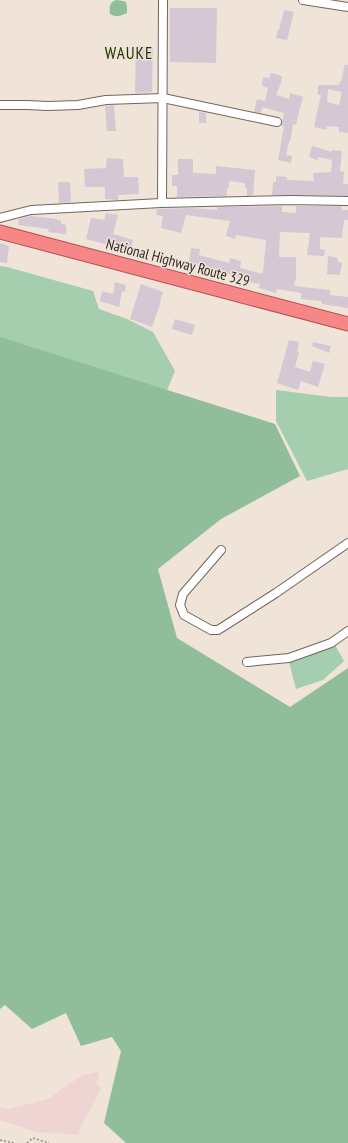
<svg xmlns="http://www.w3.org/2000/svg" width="348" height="1143" viewBox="0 0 348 1143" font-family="'PT Sans Narrow',sans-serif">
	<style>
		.industrial { fill: #efd4d4 }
		.green { fill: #a5ceae }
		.forest { fill: #90be9a }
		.building { fill: #d4c8d4; fill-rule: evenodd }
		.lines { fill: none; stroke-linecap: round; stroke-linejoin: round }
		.minor-casing { stroke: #72665c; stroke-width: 10 }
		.trunk-casing { stroke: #b05251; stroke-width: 15 }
		.path { stroke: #958c84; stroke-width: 1.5; stroke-dasharray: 2 2; stroke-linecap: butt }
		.minor { stroke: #fff; stroke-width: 8 }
		.trunk { stroke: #f78686; stroke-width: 13 }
		.labels { text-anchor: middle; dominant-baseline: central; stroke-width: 3; stroke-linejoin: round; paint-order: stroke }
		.street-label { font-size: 15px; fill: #302b27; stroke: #f0e3d7 }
		.quarter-label { font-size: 17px; letter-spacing: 1px; fill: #203602; stroke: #f0e3d7 }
	</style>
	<rect width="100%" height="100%" fill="#f0e3d7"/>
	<path class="industrial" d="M99,1071L97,1084L101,1088L77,1135L36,1132L0,1120V1107L9,1109L48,1099L81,1076Z"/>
	<path class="green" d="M0,266L7,267L93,291L99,309L127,319L153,332L175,371L165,395L0,340Z
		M276,390L331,397H348V469L307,481L276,421Z
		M335,645L344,661L323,680L296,689L289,662Z"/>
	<path class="forest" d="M116,0L123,1L126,2L127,7V13C120,16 117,18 110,14C109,7 110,2 116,0Z
		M0,337L275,424L300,476L221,519L158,569L177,638L290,707L348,668V1143H126L104,1123L121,1051L112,1037L81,1046L66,1013L32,1029L5,1005L0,1009Z"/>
	<path class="building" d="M170,8H217L216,63L170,62Z
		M284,10L294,12L287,40L276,38L278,30H279Z
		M136,46H153L152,92L135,93Z
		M345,64L348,65V133L339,132V127L327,126L326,130L314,127L321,95H318V85H339L340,81L341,82ZM328,89L342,92L339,105L327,102Z
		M271,73L282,76L281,83L276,95L289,99L290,93L303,97L299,111L296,125L293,124L290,142L289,141L286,155L292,156L291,163L278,160L284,126H281L284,113L262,107L261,113L254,112L257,99L265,101L268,88L262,86L263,77L269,78Z
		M114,105L116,131H107L105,106Z
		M199,112L206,113V123H199Z
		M312,146L332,152V150L342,151L340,171L344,172L343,184H348V196L272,195L273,182H276V176L287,177V180L314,181L313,173L331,172L332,160L318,157V160L309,157Z
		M107,158L123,159L124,177H138L139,194L118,195V200L105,199V187H85L84,169L106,168Z
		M178,159H193V173L216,174V166L255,170L253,195L247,196V188H245V183L229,181V188H227V196L177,197V186H172V175H178Z
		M58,182H70L71,202L59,203Z
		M282,206V212L296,213V206H342V210H348V220H344L342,238L320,237V249L325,250L324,256L307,255L310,233L280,232L279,257H296V277L294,286L330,290V295L348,297V308L322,304V301L301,299V293L277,289L276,293L259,288L260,284L241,280V278L218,270L217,274L206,271L207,267L189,263L191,248L200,249L199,255L229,263L230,258L241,261L240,268L262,274V272H263L266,240L236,235L235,239L226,236L230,221L186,215L181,233L161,228L163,216L156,215L157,209L192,208L217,210V207Z
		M106,213L118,215L113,234L133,240L130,253L115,249L116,247L86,239L91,218L104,220Z
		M31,216L57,219V220L61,221V224L66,225V234L48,232L49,229L18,225L19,219Z
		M0,243L9,246L7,263L0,262Z
		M328,256L338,258V262L342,263L340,275L327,274Z
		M115,282L126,285L125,292L122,291L119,307L100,301L102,291L113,294Z
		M141,284L163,292L160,301H161L152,327L130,319Z
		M175,319L195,325L192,335L172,329Z
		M289,340L299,342L297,352H299L295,367L310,372L313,361L325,364L318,387L301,381L298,390L277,383Z
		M313,342L331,346L329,353L312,346Z"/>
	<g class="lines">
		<defs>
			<path id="minor" d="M303,0L348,7
				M0,105H27L48,106L78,105L106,100L163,98L277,122
				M162,203L163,0
				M0,218L31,210L161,203L291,200L348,201
				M221,550L183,594L180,605L184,615L211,630H218L276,593L348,543
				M247,662L289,658L331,643L348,631"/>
			<path id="trunk" d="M0,232L348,324"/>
		</defs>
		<use href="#minor" class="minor-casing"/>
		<use href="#trunk" class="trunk-casing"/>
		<path class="path" d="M0,1140L14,1143
			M27,1143L33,1138L49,1143"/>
		<use href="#minor" class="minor"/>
		<use href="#trunk" class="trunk"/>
	</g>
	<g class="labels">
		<g class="street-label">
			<text transform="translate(178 262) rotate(15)">National Highway Route 329</text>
		</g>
		<g class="quarter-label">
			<text x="129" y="53">WAUKE</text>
		</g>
	</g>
</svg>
